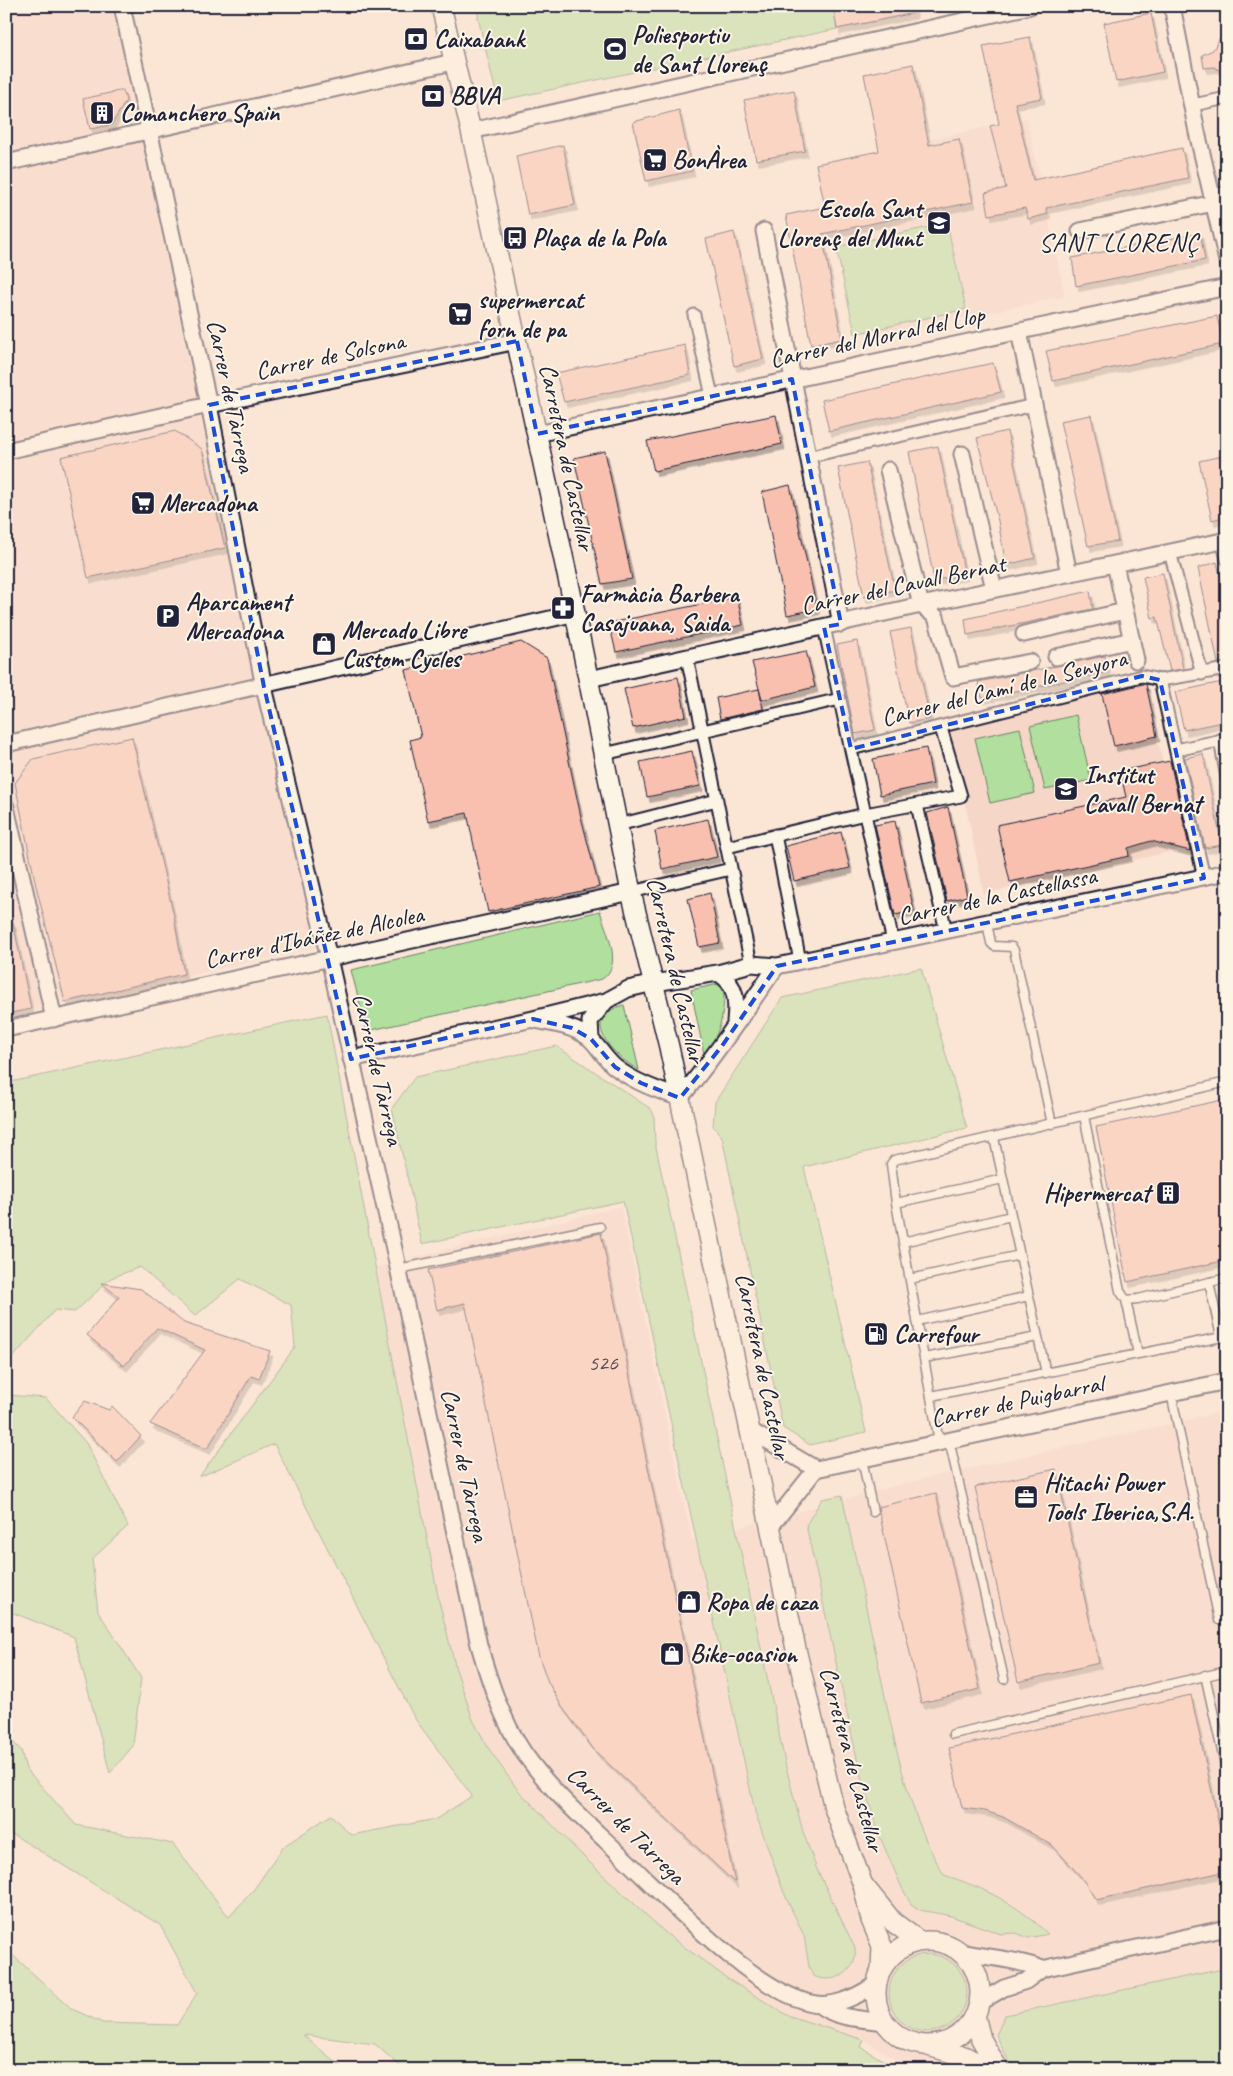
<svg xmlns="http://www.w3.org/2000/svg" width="1233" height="2076" viewBox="0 0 1233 2076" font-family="Caveat,sans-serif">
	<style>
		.built { fill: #f6d6c7 }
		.green { fill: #b1df9e; stroke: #6a806c }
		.building { fill: #f9c0b0; stroke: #22223b; filter: url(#shadow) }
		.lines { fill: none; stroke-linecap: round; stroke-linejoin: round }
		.service-casing { stroke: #22223b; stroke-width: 11 }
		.pedestrian-casing { stroke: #22223b; stroke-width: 15 }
		.minor-casing { stroke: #22223b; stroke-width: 19 }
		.tertiary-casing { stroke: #22223b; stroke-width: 22 }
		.service { stroke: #fcf5e5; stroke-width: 8 }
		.pedestrian { stroke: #fcf5e5; stroke-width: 11 }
		.minor { stroke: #fcf5e5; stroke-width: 15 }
		.tertiary { stroke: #fcf5e5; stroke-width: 19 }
		.marked { fill: none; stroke: #1d4ed8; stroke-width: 4; stroke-dasharray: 10 6; stroke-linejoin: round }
		.labels { text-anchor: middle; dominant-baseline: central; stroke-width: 4; stroke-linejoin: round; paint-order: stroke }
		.number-label { font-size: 22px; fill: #584a58 }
		.poi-label { font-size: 25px; font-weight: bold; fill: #22223b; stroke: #fcf5e5; text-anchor: start }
		.street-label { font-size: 25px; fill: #22223b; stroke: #fcf5e5 }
		.neighbourhood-label { font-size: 26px; letter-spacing: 1px; fill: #22223b; stroke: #fcf5e5 }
	</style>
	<defs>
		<filter id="shadow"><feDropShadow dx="3" dy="5.5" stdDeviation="0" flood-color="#0004"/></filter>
	</defs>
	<rect width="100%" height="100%" fill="#fbe5d5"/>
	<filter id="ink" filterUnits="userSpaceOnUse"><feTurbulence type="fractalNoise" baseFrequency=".02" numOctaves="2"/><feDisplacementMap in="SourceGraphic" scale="10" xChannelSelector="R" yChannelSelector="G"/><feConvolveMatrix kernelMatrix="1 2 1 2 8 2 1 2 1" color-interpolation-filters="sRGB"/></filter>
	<g filter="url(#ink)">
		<path class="built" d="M6,6H112L317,947L6,1017Z
			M1027,118L1065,296L867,339L866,332L855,334L816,164Z
			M1145,683L1182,849L984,894L950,730Z
			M621,1206L692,1540L913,1481L1227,1411V1968L1005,2015L980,2070H946L902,2064L864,2040L787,2015L728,1979L668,1935L586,1859L517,1789L489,1749L469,1714L456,1669L439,1601L376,1267Z"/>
		<path class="green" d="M478,6H945L498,101L478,18Z
			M947,223L966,309L855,334L836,247Z
			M1076,715L1091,780L1045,790L1030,726Z
			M1020,728L1035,793L990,803L975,738Z
			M600,911C606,932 624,965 602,979L367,1031L351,970Z
			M921,968L967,1128L804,1167L866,1432L810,1445L783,1428L722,1137L713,1126L715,1102L782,998Z
			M723,983C726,1006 721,1037 704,1054L691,990Z
			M624,1005L639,1070C614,1057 576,1018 624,1005Z
			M327,1014L439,1601L456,1669L473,1720L489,1749L517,1789L586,1859L668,1935L728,1979L787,2015L864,2040L861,2047L899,2070H404L375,2044L303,2035L345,2070H206L134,2066L133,2070H6V1949L72,2009L103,2023L177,2025L197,1993L160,1925L14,1835H6V1735L21,1750L26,1769L76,1825L173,1844L229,1917L254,1889L284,1846L331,1815L351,1835L436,1819L472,1796L415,1719L274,1444L199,1477L295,1347L291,1305L240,1279L195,1316L140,1267L111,1278L75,1312L55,1310L8,1363L6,1361V1083Z
			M556,1046L651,1109L654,1115L655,1142L786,1767L803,1832L816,1867L855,1948C858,1973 834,1985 813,1976L809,1967L804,1936L784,1893L755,1812L623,1201L422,1244L392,1108L415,1077Z
			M6,1395L46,1398L86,1443L128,1526L92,1559L98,1611L141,1678L133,1746L110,1773L74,1637L6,1610Z
			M842,1495C855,1556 868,1616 881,1677C895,1744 908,1815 944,1875C983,1887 1019,1905 1048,1934L1029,1938L1016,1933L1001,1934L951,1916L920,1910L911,1904L902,1888L880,1837L861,1777L806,1525L822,1499Z
			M889 1993a39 39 0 1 1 78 0a39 39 0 1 1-78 0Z
			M1227,1968V2070H1021L1008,2060L996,2035L1005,2015Z"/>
		<path class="building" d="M833,6H914V13L837,29Z
			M1151,13L1163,72L1116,82L1104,23Z
			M1227,25V75L1214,67L1204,68L1202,55L1213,50Z
			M1030,37L1042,98L1015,103L1033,180L1182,148L1188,178L1046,208L1048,214L1028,219L1025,208L989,215L985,193L1006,188L990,126L999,124L983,46Z
			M913,64L929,145L959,139L973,202L822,234L842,339L811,345L786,215L825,207L816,164L879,151L864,74Z
			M123,90L126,101L111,125L90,129L83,99Z
			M794,90L805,151L756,160L744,100Z
			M679,110L692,171L646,181L633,122Z
			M563,145L575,205L528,215L516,156Z
			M734,232L763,359L734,366L706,239Z
			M1200,233L1205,260L1076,286L1072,258Z
			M1217,316L1223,344L1053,381L1046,351Z
			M685,345L690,375L564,402L556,373Z
			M993,363L1001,392L829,431L822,400Z
			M776,415L782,444L654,471L647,441Z
			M1091,415L1118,541L1088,546L1060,421Z
			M175,431L202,449L225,548L88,578L61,457Z
			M1007,431L1035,558L1006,565L998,521L977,438Z
			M938,446L965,575L934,580L909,452Z
			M605,451L632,579L602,584L574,458Z
			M1227,455V516L1212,520L1199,461Z
			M867,462L895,590L864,597L838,468Z
			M790,485L817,609L787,615L762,492Z
			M1217,562L1227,607V662L1218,663L1198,568Z
			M1163,573L1183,669L1170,671L1157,617L1152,618L1143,577Z
			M1090,591L1093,609L967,635L965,619Z
			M737,597L743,625L616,652L609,623Z
			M911,628L930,719L909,723L890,632Z
			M857,641L875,730L855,734L837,645Z
			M521,642L547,658L581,817L599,887L488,912L467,813L428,821L410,740L421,737L406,670Z
			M806,651L815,687L762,700L752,662Z
			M1105,656L1108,672L982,698L978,682Z
			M678,677L686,716L633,728L624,689Z
			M1227,681V721L1184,730L1175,692Z
			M1143,684H1146L1157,736L1114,746L1102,694Z
			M759,689L763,709L720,719L716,698Z
			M132,737L174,916L184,974L65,1002L36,886L15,783L33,759Z
			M926,748L933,784L880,795L873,759Z
			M692,751L700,786L647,797L640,762Z
			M1203,754L1222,845L1205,848L1185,758Z
			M1170,761L1190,851L1151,841L1128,848L1129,856L1010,882L997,825L1126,797L1120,771Z
			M948,807L967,896L947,901L927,813Z
			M708,819L717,857L662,869L655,831Z
			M895,821L914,911L895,915L875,825Z
			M841,832L850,868L794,881L786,846Z
			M710,893L720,943L699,947L688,899Z
			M13,922L31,1009L6,1014V923Z
			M1227,1099V1260L1127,1282L1096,1127Z
			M601,1233L645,1453L735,1883L595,1751L562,1707L548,1682L539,1657L465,1303L437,1310L428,1270Z
			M101,1283L141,1289L184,1323L270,1351L259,1379L251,1376L207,1449L150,1424L205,1350L157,1328L124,1366L87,1335L119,1297Z
			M85,1401L109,1410L112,1406L141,1436L117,1462L72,1417Z
			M1056,1469L1099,1663L1018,1682L975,1487Z
			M936,1493L980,1689L921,1703L878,1507Z
			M1191,1695L1227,1862V1871L1096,1900L1082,1878L1052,1845L1003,1817L985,1811L962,1808L949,1748Z"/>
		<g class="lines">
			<defs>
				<path id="service" d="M987,923L991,943L994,946L1012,947L1014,950L1052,1124
					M1084,1116L1120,1291L1126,1300L1138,1299L1227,1278
					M994,1138L1046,1373
					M896,1203L1003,1179
					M903,1242L1011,1216
					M399,1269L600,1227
					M910,1279L1020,1255
					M1209,1282L1221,1337
					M1126,1300L1138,1354
					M917,1321L1029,1296
					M924,1358L1038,1337
					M1171,1393L1219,1620
					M931,1396L1227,1336
					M949,1440L1004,1679
					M939,1442L896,1203L891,1164L894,1160L1227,1082
					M862,1459L873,1512
					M1205,1675L1227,1774
					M953,1734L1227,1671"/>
				<path id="pedestrian" d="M1193,105L1227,98
					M1213,195L1227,192
					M694,315L712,396
					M807,457L1034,405
					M1222,541L1227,559
					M1170,552L1202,674
					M824,627L893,942
					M687,657L751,964
					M1160,680L1204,878
					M1220,740L1227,778
					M851,749L1142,676L1160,680L1227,669
					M1176,750L1227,739
					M604,754L840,699
					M917,805L946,931
					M618,825L717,800
					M775,835L800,961
					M727,847L865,814L961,796L941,728
					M631,892L731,869"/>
				<path id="minor" d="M122,6L209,405L264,687L329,958L391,1235L479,1645C490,1683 502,1720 524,1753C552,1793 591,1826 626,1860C668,1900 760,1997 817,2004C837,2007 862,1994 877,1983
					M1172,6L1197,132L1227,261
					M471,131L1030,6
					M6,163L453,62
					M764,231L841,624
					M1080,231L1214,203
					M1019,331L1069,574
					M537,434L1227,287
					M6,451L209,405L517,341
					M962,454L994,589
					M888,470L921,605L936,617L953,677L1030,662
					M1115,564L1136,660
					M1024,634L1125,611
					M1056,657L1132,640
					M589,679L921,605L1227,540
					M6,744L576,613
					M6,807L54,1019
					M718,973C737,984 737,1002 735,1022
					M535,1020C554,1024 574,1026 589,1038C597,1044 604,1058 615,1067C634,1082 657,1090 680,1098C716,1056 745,1010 777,966
					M6,1029L631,892
					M591,1039L590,1021L606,1001
					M351,1059L533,1019L606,1001L628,989L654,983L718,973L751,964L777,966L1227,872
					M751,1431L816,1469
					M771,1526L816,1469L1227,1381
					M961,1952C988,1958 1017,1959 1042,1969
					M980,2002L1004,1988L1026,1981L1042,1969L1227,1928
					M819,2005C837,2019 863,2019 885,2022"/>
				<path id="tertiary" d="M441,6L471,131L570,588L631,892L669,1047L796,1649L834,1808L863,1885L871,1920L882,1946L881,1971
					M864,1886L893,1922L919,1941
					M876 1993a52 52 0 1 1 104 0a52 52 0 1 1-104 0Z
					M975,2016L981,2039L999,2070
					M928,2046L964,2056L992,2070"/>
			</defs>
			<use href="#service" class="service-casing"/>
			<use href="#pedestrian" class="pedestrian-casing"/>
			<use href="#minor" class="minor-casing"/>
			<use href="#tertiary" class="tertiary-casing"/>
			<use href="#service" class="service"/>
			<use href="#pedestrian" class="pedestrian"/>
			<use href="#minor" class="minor"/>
			<use href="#tertiary" class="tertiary"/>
		</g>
	</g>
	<path d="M0 0H1233V2076H0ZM517,341L537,434L792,379L841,624L824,627L851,749L1142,676L1160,680L1204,878L777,966L722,1046L680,1098L641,1083L615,1067L591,1039L572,1028L533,1019L351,1059L264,687L209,405Z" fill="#fbe5d5" fill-opacity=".55" fill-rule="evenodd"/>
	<path class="marked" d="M517,341L537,434L792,379L841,624L824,627L851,749L1142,676L1160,680L1204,878L777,966L722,1046L680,1098L641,1083L615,1067L591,1039L572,1028L533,1019L351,1059L264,687L209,405Z"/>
	<defs>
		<symbol id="bank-square" viewBox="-11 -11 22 22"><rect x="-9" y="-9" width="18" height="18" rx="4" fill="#22223b" stroke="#fcf5e5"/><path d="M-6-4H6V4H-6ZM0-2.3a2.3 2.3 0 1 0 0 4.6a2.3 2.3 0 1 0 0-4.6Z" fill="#fff"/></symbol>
		<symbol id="stadium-square" viewBox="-11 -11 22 22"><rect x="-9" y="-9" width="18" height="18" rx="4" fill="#22223b" stroke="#fcf5e5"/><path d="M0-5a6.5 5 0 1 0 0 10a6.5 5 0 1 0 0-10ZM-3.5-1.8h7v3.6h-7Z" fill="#fff"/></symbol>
		<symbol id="building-square" viewBox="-11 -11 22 22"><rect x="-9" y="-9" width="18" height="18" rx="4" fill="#22223b" stroke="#fcf5e5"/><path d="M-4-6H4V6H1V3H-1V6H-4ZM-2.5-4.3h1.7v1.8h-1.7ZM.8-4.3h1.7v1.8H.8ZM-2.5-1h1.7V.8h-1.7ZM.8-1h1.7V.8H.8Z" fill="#fff"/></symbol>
		<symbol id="supermarket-square" viewBox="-11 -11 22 22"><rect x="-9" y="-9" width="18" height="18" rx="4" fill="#22223b" stroke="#fcf5e5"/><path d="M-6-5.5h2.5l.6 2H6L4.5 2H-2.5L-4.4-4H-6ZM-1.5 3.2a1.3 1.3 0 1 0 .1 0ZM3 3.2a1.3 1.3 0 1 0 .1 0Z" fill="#fff"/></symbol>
		<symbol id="school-square" viewBox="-11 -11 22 22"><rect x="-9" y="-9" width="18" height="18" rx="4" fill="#22223b" stroke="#fcf5e5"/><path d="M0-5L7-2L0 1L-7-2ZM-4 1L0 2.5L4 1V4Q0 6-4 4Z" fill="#fff"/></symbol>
		<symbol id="bus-square" viewBox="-11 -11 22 22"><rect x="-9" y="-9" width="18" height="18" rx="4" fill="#22223b" stroke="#fcf5e5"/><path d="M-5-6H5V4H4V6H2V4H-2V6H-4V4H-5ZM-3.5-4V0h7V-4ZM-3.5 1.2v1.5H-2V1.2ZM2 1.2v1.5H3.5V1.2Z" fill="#fff"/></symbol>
		<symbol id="pharmacy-square" viewBox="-11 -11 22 22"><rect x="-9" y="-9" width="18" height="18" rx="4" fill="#22223b" stroke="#fcf5e5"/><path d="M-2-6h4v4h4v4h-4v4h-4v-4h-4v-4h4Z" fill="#fff"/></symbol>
		<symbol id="parking-square" viewBox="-11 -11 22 22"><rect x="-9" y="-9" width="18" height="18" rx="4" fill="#22223b" stroke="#fcf5e5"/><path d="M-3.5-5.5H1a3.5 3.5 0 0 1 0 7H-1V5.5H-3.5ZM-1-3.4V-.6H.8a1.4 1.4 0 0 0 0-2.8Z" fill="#fff"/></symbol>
		<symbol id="shop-square" viewBox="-11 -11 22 22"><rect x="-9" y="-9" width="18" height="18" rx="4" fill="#22223b" stroke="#fcf5e5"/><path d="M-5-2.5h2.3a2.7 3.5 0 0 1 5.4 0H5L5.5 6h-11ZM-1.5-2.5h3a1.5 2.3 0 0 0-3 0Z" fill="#fff"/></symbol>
		<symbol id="fuel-square" viewBox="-11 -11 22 22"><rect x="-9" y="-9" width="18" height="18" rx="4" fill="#22223b" stroke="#fcf5e5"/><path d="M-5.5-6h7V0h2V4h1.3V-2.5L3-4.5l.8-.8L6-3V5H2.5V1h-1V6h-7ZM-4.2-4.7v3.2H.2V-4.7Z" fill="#fff"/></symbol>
		<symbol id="office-square" viewBox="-11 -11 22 22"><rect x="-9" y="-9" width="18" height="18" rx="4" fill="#22223b" stroke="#fcf5e5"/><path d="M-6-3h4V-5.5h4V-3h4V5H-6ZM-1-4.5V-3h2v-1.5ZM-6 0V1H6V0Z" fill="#fff"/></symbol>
	</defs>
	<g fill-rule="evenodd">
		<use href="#bank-square" x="402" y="25" width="28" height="28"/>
		<use href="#stadium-square" x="601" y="35" width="28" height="28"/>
		<use href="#bank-square" x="419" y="82" width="28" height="28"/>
		<use href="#building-square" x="88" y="99" width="28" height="28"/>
		<use href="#supermarket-square" x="641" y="146" width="28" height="28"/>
		<use href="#school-square" x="925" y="209" width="28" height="28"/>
		<use href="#bus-square" x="501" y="224" width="28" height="28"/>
		<use href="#supermarket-square" x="446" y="300" width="28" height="28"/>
		<use href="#supermarket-square" x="129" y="489" width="28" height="28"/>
		<use href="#pharmacy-square" x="549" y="594" width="28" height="28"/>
		<use href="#parking-square" x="154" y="602" width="28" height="28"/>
		<use href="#shop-square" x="310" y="630" width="28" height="28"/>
		<use href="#school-square" x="1052" y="775" width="28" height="28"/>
		<use href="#building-square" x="1154" y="1179" width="28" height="28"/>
		<use href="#fuel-square" x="862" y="1320" width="28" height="28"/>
		<use href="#office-square" x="1012" y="1483" width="28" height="28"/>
		<use href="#shop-square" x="675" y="1588" width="28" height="28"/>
		<use href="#shop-square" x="658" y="1640" width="28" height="28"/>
	</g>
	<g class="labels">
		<g class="number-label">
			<text x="603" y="1363">526</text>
		</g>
		<g class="poi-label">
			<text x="632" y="35">Poliesportiu<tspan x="632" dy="29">de Sant Llorenç</tspan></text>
			<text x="434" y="39">Caixabank</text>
			<text x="450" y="96">BBVA</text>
			<text x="120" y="113">Comanchero Spain</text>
			<text x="672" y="160">BonÀrea</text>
			<text x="922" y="209" text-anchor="end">Escola Sant<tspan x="922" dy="29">Llorenç del Munt</tspan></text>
			<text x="532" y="238">Plaça de la Pola</text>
			<text x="478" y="300">supermercat<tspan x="478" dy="29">forn de pa</tspan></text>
			<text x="160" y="503">Mercadona</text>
			<text x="580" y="594">Farmàcia Barbera<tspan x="580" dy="29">Casajuana, Saida</tspan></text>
			<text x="186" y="602">Aparcament<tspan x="186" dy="29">Mercadona</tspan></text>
			<text x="342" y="630">Mercado Libre<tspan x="342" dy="29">Custom Cycles</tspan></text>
			<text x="1084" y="775">Institut<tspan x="1084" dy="29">Cavall Bernat</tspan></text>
			<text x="1150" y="1193" text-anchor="end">Hipermercat</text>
			<text x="894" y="1334">Carrefour</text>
			<text x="1044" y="1483">Hitachi Power<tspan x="1044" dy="29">Tools Iberica,S.A.</tspan></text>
			<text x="706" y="1602">Ropa de caza</text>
			<text x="690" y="1654">Bike-ocasion</text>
		</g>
		<g class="street-label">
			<text transform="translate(877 337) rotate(-12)">Carrer del Morral del Llop</text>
			<text transform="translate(330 356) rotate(-12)">Carrer de Solsona</text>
			<text transform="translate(231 396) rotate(78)">Carrer de Tàrrega</text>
			<text transform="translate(567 457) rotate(78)">Carretera de Castellar</text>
			<text transform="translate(903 585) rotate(-12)">Carrer del Cavall Bernat</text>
			<text transform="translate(1004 688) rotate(-14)">Carrer del Camí de la Senyora</text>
			<text transform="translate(997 896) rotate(-12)">Carrer de la Castellassa</text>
			<text transform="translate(314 937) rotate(-12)">Carrer d'Ibáñez de Alcolea</text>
			<text transform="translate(676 970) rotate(77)">Carretera de Castellar</text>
			<text transform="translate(378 1069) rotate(77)">Carrer de Tàrrega</text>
			<text transform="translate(763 1366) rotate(78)">Carretera de Castellar</text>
			<text transform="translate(1017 1401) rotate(-12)">Carrer de Puigbarral</text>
			<text transform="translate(465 1465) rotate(78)">Carrer de Tàrrega</text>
			<text transform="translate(852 1759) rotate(75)">Carretera de Castellar</text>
			<text transform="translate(626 1825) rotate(45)">Carrer de Tàrrega</text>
		</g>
		<g class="neighbourhood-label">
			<text x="1119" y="242">SANT LLORENÇ</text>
		</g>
	</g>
	<rect width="1233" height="2076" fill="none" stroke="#fcf5e5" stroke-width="25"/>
	<rect x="12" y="12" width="1208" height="2051" fill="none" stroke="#22223b" stroke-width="2" filter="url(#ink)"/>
</svg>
